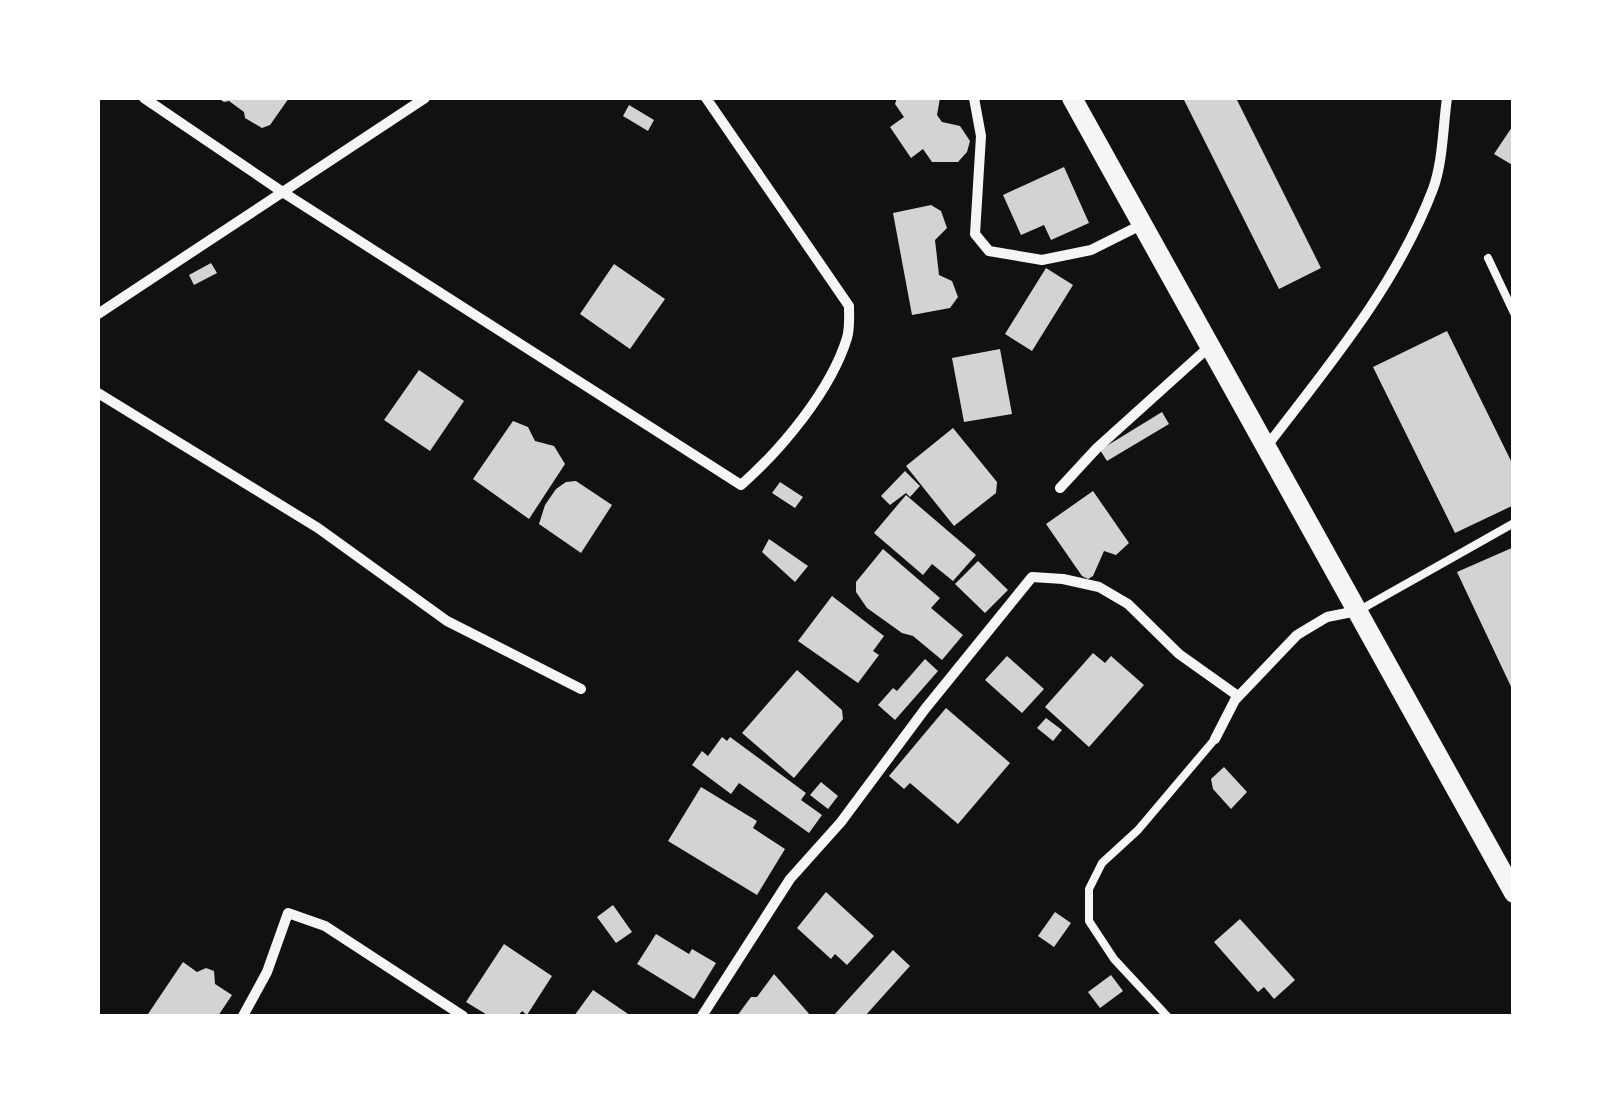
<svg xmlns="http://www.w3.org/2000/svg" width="1611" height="1114" viewBox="0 0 1611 1114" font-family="'PT Sans',sans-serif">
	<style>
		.building { fill: #d3d3d3 }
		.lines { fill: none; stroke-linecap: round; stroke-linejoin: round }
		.service { stroke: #f5f5f5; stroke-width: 8 }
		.minor { stroke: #f5f5f5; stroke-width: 10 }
		.secondary { stroke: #f5f5f5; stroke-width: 20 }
	</style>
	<rect width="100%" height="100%" fill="#111"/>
	<path class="building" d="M218,98H289L270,125L262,128L245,118L244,112L229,101L224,102Z
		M897,98H940L937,115L942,122L960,126L970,141L967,152L958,162H932L923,149L911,158L890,127L904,117L895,104Z
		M1183,98H1236L1321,268L1279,289Z
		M629,105L654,120L648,131L623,116Z
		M1514,124V166L1494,154Z
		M1064,167L1089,223L1051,240L1044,225L1021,235L1003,195Z
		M931,205L941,211L947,228L935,240L939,275L952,281L958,297L950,308L912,315L893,213Z
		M211,263L217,273L194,285L189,275Z
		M614,264L665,299L630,349L580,314Z
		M1046,268L1073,285L1032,351L1005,334Z
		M1447,331L1514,467V505L1455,533L1373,367Z
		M1000,349L1012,414L964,422L952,358Z
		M419,370L464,401L430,451L384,420Z
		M1162,412L1169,424L1107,461L1100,450Z
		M513,421L528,427L535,441L554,446L565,464L529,519L473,479Z
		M953,428L997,482L996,493L954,526L906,466Z
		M905,471L920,486L910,497L906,493L890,505L881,496Z
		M576,481L612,505L581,553L539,524L545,505L556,489L566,482Z
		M780,482L803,497L795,508L772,493Z
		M1093,491L1129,543L1116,555L1104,551L1093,576L1088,579L1082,576L1046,524Z
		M906,495L976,555L953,581L932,564L923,575L874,533Z
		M769,539L808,566L795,582L762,552Z
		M1514,547V693L1457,572Z
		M883,549L940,598L931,608L963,635L942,660L913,636L902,633L867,608L856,592V582Z
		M978,561L1008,590L985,613L955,584Z
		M832,596L884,636L873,651L879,655L858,683L798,641Z
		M1093,653L1105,663L1111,656L1144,685L1089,747L1045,707Z
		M1007,656L1044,689L1022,713L985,680Z
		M925,659L938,671L895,720L878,705L893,688L897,691Z
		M797,670L842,710L843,719L794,778L742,733Z
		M946,708L1010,763L958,824L910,783L904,789L889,776Z
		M1046,718L1062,730L1053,741L1037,728Z
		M722,737L727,741L730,737L806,793L801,800L822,815L809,833L739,783L731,794L692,765L702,751L708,756Z
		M1224,767L1247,792L1231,809L1213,789L1211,779Z
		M821,782L838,796L828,809L810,795Z
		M701,787L757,821L753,828L785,849L757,895L668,841Z
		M826,892L874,936L847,965L835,954L831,959L797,928Z
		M613,905L632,932L616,943L597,917Z
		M1055,912L1071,923L1054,947L1038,936Z
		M1240,919L1295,980L1274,999L1264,987L1258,992L1214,942Z
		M656,934L689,954L692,949L716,963L694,999L637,964Z
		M504,944L552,976L527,1015L522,1011L518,1016H489L466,1002Z
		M893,950L910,966L865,1016H833Z
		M183,962L197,972L206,968L214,971L215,984L232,995L218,1016H153L148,1014Z
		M774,974L811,1016H737L751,997H757Z
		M1111,975L1123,991L1100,1008L1088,992Z
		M593,990L631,1016H574Z"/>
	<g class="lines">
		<path class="service" d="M1488,258L1514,313
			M1358,611L1514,523
			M1167,1016L1114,959L1089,921V889L1102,863L1138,830L1215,739"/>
		<path class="minor" d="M144,98L281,191L741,485C782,449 831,390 847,338C850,328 849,316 849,306L706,98
			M974,98L981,136L975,234L989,251L1042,260L1091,250L1143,224
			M98,314L425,98
			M98,393L318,528L447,621L581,689
			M1267,446C1329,365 1396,286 1433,189C1443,162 1443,126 1447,98
			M1060,488L1097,448L1209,347
			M1215,739L1235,700L1297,635L1327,617L1357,611
			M243,1016L267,972L288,913L325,926L463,1016
			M702,1016L790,879L841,822L925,709L1032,577L1063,579L1099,587L1128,604L1179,654L1238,696"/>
		<path class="secondary" d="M1072,98L1514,893"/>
	</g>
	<rect width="1611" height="1114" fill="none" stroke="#ffffff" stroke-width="200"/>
</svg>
